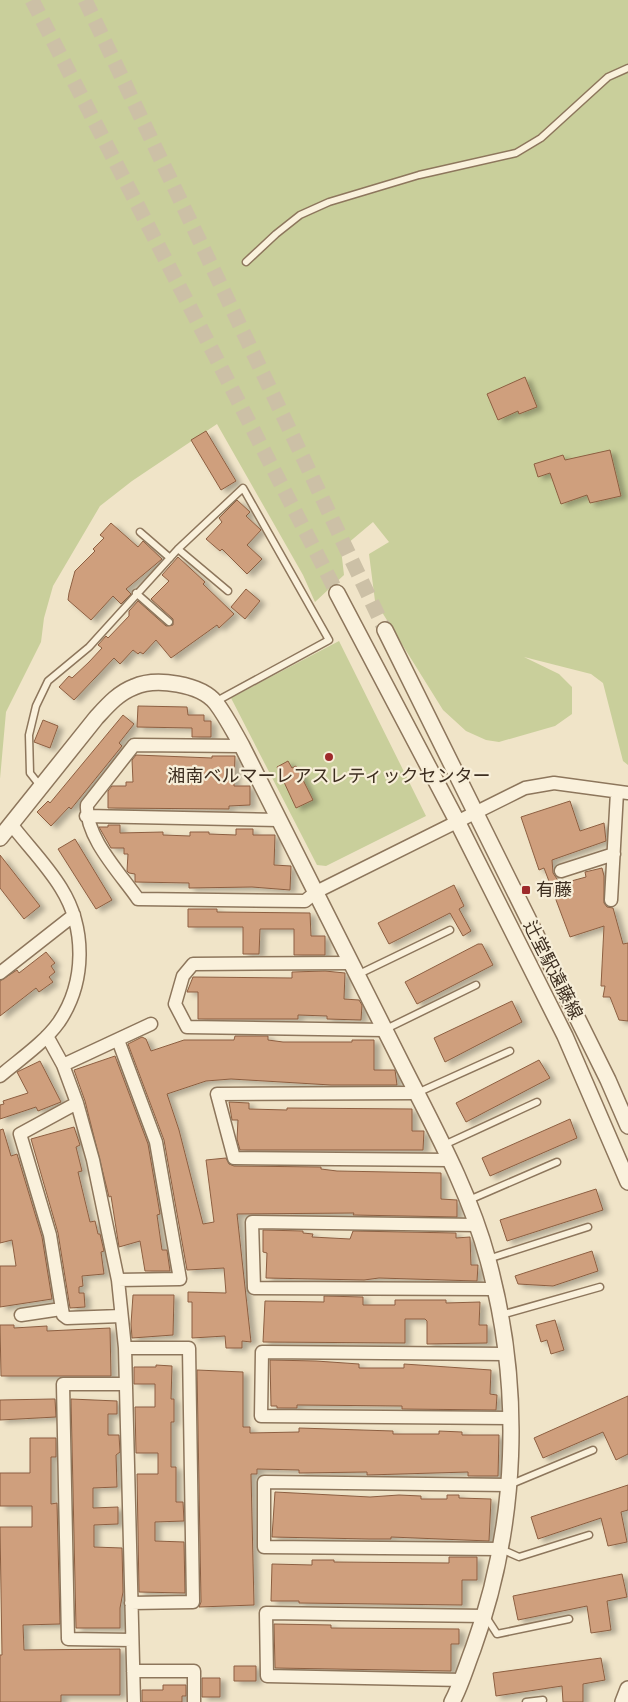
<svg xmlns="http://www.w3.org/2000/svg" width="628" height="1702" viewBox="0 0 628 1702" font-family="'Times New Roman','Noto Sans JP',serif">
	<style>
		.green { fill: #c9cf9b }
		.building { fill: #cf9f7d; stroke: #8d5f41; filter: url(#shadow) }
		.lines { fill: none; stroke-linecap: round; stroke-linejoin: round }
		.tertiary-tunnel { stroke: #ccc0a6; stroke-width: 15; stroke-dasharray: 15 8; stroke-linecap: butt }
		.service-casing { stroke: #8d765c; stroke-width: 9 }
		.minor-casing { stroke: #8d765c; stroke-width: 15 }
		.tertiary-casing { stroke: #8d765c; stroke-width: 18 }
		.service { stroke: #faf1dc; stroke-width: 6 }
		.minor { stroke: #faf1dc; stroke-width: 12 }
		.tertiary { stroke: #faf1dc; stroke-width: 15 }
		.poi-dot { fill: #9e2a2b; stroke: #f7eed8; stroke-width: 2 }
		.labels { text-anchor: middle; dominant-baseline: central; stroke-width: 4.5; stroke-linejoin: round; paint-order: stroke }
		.poi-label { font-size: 18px; fill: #3d2e20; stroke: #f7eed8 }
		.street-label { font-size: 18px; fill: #3d2e20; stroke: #f7eed8 }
	</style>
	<defs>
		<filter id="shadow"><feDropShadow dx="5.5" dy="3" stdDeviation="2.5" flood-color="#0004"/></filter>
	</defs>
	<rect width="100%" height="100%" fill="#f0e4c8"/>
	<path class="green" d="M0,0H628V765L623,761L603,683L591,674L524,657L559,674L572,687V714L555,726L499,742L486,740L466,731L443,710L375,601L369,554L389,542L373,522L341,549L344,575L315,602L303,575L217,424L132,481L100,506L53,586L44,618L41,642L6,712L0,779Z
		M339,641L426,816L326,866L317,865L231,698Z"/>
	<path class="building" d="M525,377L537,407L519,414L518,411L498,420L487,394Z
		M206,431L236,481L221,490L191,440Z
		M610,450L621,496L590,503L587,495L561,504L550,473L538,477L534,464L563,455L565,460Z
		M237,500L250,512L246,516L261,530L247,545L262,559L247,574L222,549L220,551L206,539L222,522L219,518Z
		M111,523L138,547L143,541L162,559L126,589L131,594L121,604L113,596L91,620L68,600L69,593L75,571L95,551L93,549L104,538L100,535Z
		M178,557L205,582L203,584L234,614L219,628L217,625L171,658L156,640L143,654L140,652L138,654L133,650L120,664L114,658L74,700L59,687L69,676L72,678L89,662L102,648L98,645L106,636L108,638L129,616V611L138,601L166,626L173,625V619L151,599L169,581L162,575Z
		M246,589L260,601L245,619L231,607Z
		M138,706L187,707L188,715H204V721H211V737H192V728L137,727Z
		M123,715L134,724L119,743L122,746L71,809L69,807L51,826L37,812L48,801L50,803Z
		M43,720L58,726L50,748L34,742Z
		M136,755L212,758V756H235L234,786H250V805L229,806V809L108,808V791L112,786H126V782H133L132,760Z
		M288,761L292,768L296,766L313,800L296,808L277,767Z
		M570,801L580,831L604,823L606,841L552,860L553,873L559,882L563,881L564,883L586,877L585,872L602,868L604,876V903L607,907L613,908L623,944L628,943V1021L619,1020L610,997H603L605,986H601L604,926L570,937L544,868L539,870L521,817Z
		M108,825H120V833L163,832V835L190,836V832H209V834L236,835V829H253V835H275L274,865L291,866L290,890L252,887L189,888V883L135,882V874L129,873L127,871L128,854H124V848H111L99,827H108Z
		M75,839L112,900L96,909L58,849Z
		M0,855L40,906L24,919L0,888Z
		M454,885L464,906L459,909L471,931L463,936L450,913L389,944L378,923Z
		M188,909H217V912L310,913L311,936H325V955H294V929H260L259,954H243V927H188Z
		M478,944H482L493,965L417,1004L405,982Z
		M46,952L55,963L51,966L55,972L49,977L53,982L39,992L36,988L0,1016V981L17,970L19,973Z
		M325,971L345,973L344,999L359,1000L362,1005L361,1020L327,1019V1016L298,1015V1019H198V992H187L193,977L292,978V972Z
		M512,1001L522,1022L445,1062L434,1038Z
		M235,1036H268V1040L283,1042H352V1040H374V1070H395L397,1085H331L231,1079L206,1081L167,1094L179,1130L203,1224L214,1222L206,1160L226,1158L229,1164L234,1166L321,1167V1169L337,1171L441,1173V1199L457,1200V1217L353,1215L354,1213L237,1214L251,1342L242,1341V1348H226L225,1336L192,1338V1302H188V1292L226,1293L224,1268L187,1270L164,1140L128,1044L142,1037L146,1039L151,1051L184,1040H234Z
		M115,1056L148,1144L160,1214L157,1215L162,1250H167L170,1271H145L140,1241L119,1247L111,1196L109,1197L85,1101L74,1070Z
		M539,1060L550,1078L466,1122L456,1103Z
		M40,1061L61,1102L38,1111L36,1107L0,1119V1105L4,1104L3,1101L28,1093L17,1072Z
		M229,1102L249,1103V1109L287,1110V1108L412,1109V1131H424L423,1150H240L237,1139L238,1120H232Z
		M570,1119L577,1138L490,1176L482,1158Z
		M74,1127L80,1145L76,1147L82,1171L78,1172L90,1222L95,1221L98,1234H100L104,1251L101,1252L104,1274L82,1276L83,1286L79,1287V1293H84L85,1307L70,1308L58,1233L31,1139Z
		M3,1129L11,1156L17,1154L42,1237L52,1299L0,1307V1266H16L12,1240L0,1243V1130Z
		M596,1189L603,1210L507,1241L500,1220Z
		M263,1230L303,1231V1233L313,1234L312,1237L350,1239L353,1231L456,1233V1238L470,1237L471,1265H478L477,1281L379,1278L364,1280L266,1278L267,1253L263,1252Z
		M592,1251L598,1271L553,1286L518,1284L515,1276Z
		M133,1295H174L173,1335L132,1338L131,1324Z
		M324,1296L363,1297V1305H395V1300H446V1303L480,1302L479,1325H487V1343L427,1344V1321L425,1319H405V1343L263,1342L265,1301L324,1302Z
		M555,1320L564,1350L551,1354L547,1340L541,1342L536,1325Z
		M0,1325H14V1328L47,1326V1331L110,1328L111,1376H1Z
		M270,1360L316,1361L359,1364V1368H404V1364L491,1370L490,1394L497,1395L496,1410L402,1409V1406L297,1405V1408H277V1406H271Z
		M156,1365L172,1366L171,1399H174V1422H171V1467H176V1502H183L184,1521L155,1522V1541L184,1542L185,1593L139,1592L137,1474H158V1453H136L135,1407H155V1384H134V1367H156Z
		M197,1370L243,1372V1427H250V1433L299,1432V1428L393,1431V1434H439V1431L462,1432V1435H499L498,1476H468V1472L367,1475V1472L299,1473V1470L257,1469V1474H251L254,1605L199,1607L201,1602Z
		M628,1396V1454L616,1460L603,1432L543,1458L534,1438Z
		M53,1399H55L56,1417L0,1420V1400Z
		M71,1399L117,1401V1414H108V1435H119L120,1452L116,1455L117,1487L93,1488V1508L118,1507V1524L94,1525V1547L122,1548L123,1592L120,1608V1628H76Z
		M30,1438H56V1457H51V1504L57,1503L60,1624L23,1625L24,1650L120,1649V1695H61V1702H0V1655H2L0,1527H32V1506H0V1473H30Z
		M628,1485V1510L621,1512L627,1542L608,1546L601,1518L538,1539L531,1517Z
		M275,1492L370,1497L399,1495L421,1496V1499H447V1495H459V1498L491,1499L489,1541L391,1537V1539H369L272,1537Z
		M449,1557H477V1580H462V1605L299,1603V1601H271L272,1564L312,1565V1560H334V1562L449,1563Z
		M622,1574L627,1597L607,1601L611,1630L591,1633L587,1606L518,1620L513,1596Z
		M274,1624L331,1625V1628L459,1629V1644H451V1671L275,1668Z
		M601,1658L605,1680L583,1684V1702H563L562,1686L496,1696L493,1673Z
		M234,1666H256V1681H234Z
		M202,1678H220V1697H202Z
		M163,1685H186V1696H182V1702H142V1690H163Z"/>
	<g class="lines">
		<path class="tertiary-tunnel" d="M32,0L337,593
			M85,0L385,630"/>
		<defs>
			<path id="service" d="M246,262L276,234L300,215L329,202L419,175L516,153L541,138L608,77L628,68
				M140,532L170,558
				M178,549L228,591
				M136,593L169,622
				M41,787L30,773L29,735L36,706L48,681L89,647L178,549L243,488L329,640L215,702
				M357,975L450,930
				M386,1029L476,985
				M417,1093L510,1051
				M444,1145L537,1102
				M469,1200L557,1162
				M488,1259L588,1227
				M501,1315L600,1287
				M509,1485L593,1450
				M501,1549L519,1557L589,1535
				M486,1617L497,1634L569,1619
				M526,1702L543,1700"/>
			<path id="minor" d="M242,746L134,745L87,805C85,837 120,873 138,899L305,901L316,892L525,788L554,783L628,793
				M86,816L279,820
				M561,871L614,854
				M611,900L617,792
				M352,963L193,964L183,976L175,1004L187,1027L385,1030
				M0,973L74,915
				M47,1036L63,1065L77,1103L93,1160L118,1280L125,1348L134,1702
				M63,1065L151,1024
				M0,1076C20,1059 44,1043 59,1022C86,982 86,928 61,888C47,865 27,845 11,824
				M416,1093L217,1094L234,1158L450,1160
				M77,1103L20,1134L50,1235L63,1315L67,1318L121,1316
				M477,1225L252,1222L254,1288L495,1289
				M118,1280L180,1279L156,1142L118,1040
				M21,1315L61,1309
				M125,1348H189L193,1602L131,1603
				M506,1354L262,1352L261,1416L511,1418
				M126,1384H63L68,1639L132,1640
				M501,1549L264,1547V1482L509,1485
				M133,1671H194V1702
				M462,1680L267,1676L266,1613L485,1616"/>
			<path id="tertiary" d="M337,593L457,821L565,1036L628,1182
				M385,630L608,1080L628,1126
				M0,838L96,718C107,706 118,693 134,687C156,677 201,684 216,703C226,716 234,732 242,746C294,850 347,954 399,1058C432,1124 469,1189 488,1260C523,1388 518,1525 473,1649C466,1667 461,1685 452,1702
				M623,1702L628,1689"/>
		</defs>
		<use href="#service" class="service-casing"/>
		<use href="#minor" class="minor-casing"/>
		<use href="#tertiary" class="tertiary-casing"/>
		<use href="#service" class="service"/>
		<use href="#minor" class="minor"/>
		<use href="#tertiary" class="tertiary"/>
	</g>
	<g class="poi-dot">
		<circle cx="329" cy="757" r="5"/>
		<rect x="521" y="885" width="10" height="10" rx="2.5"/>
	</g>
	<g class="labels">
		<g class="poi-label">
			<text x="329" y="776">湘南ベルマーレアスレティックセンター</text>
			<text x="536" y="890" text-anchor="start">有藤</text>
		</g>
		<g class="street-label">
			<text transform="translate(553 970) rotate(63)">辻堂駅遠藤線</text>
		</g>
	</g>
</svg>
